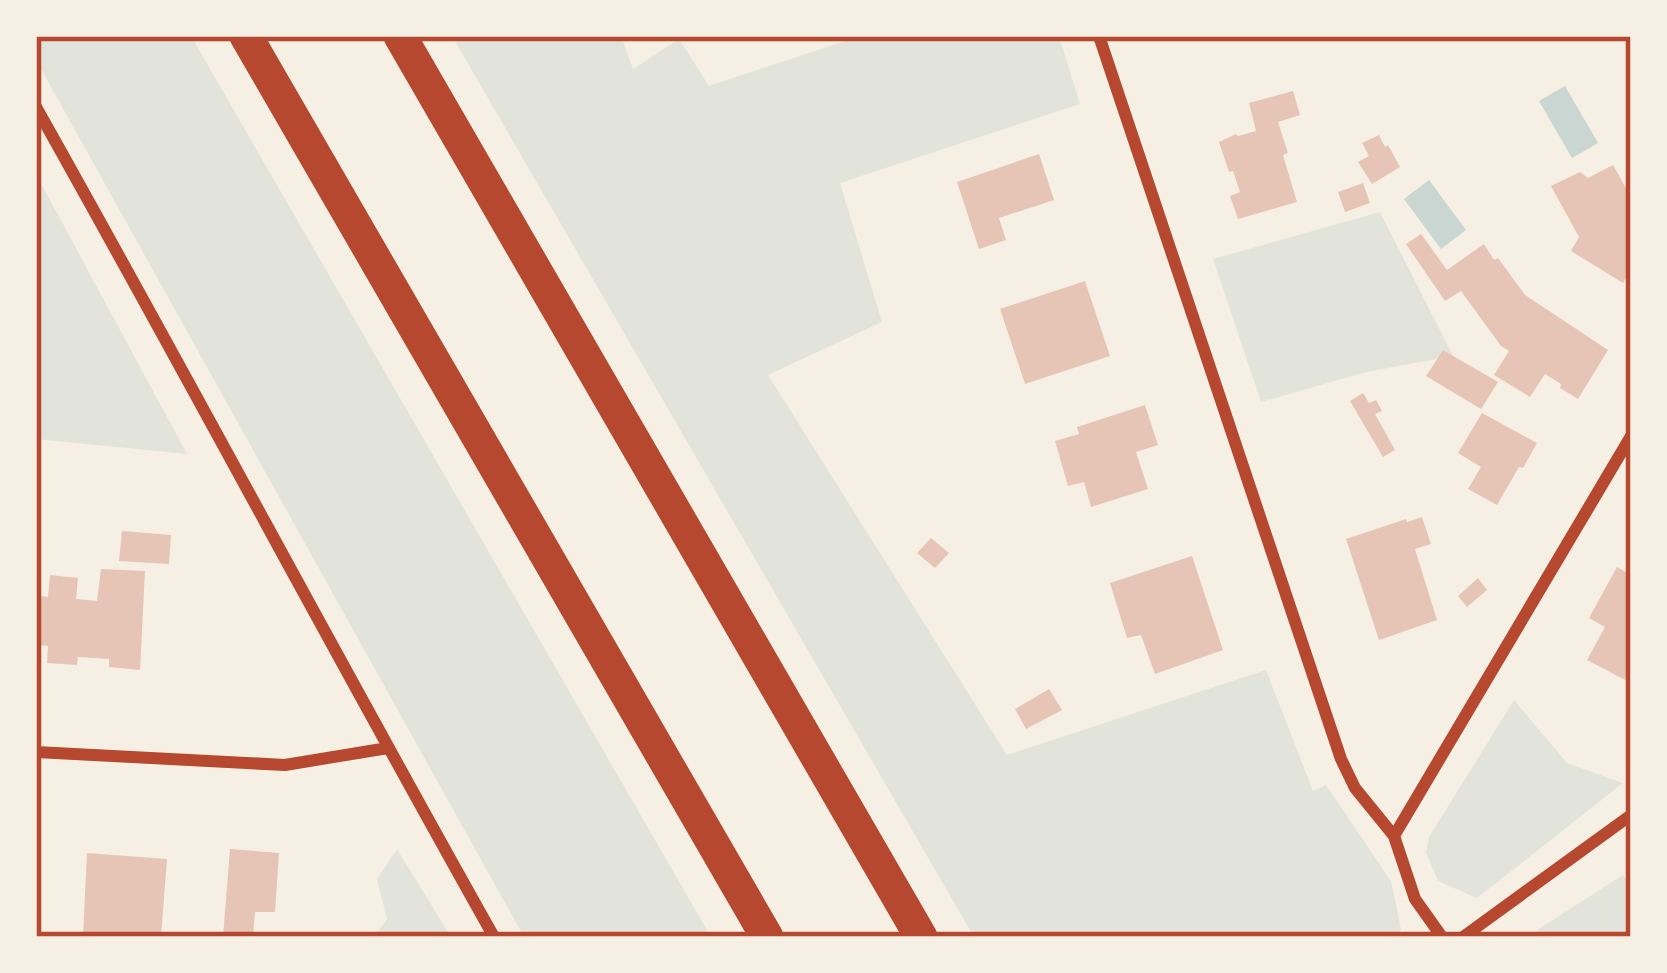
<svg xmlns="http://www.w3.org/2000/svg" width="1667" height="973" viewBox="0 0 1667 973" font-family="Cabin,sans-serif">
	<style>
		.green { fill: #e2e4dc }
		.water { fill: #c9d6d2 }
		.building { fill: #e6c5b7 }
		.lines { fill: none; stroke-linecap: round; stroke-linejoin: round }
		.minor { stroke: #b5482f; stroke-width: 12 }
		.motorway { stroke: #b5482f; stroke-width: 33 }
		.neatline { fill: none; stroke: #b5482f; stroke-width: 4.5 }
	</style>
	<rect width="100%" height="100%" fill="#f6efe4"/>
	<path class="green" d="M36,36H191L711,937H524L36,60Z
		M452,36H621L633,69L679,39L709,86L860,36H1059L1080,104L840,183L882,322L768,375L1007,755L1266,670L1313,791L1326,785L1391,881L1401,929L1397,937H974Z
		M36,174L187,454H188L36,439Z
		M1380,212L1453,356L1366,372L1261,402L1213,259Z
		M1514,700L1567,763L1623,783L1477,898L1438,881L1426,853L1429,837Z
		M397,849L451,937H374L387,919L377,879Z
		M1623,875L1631,886V937H1542L1537,930Z"/>
	<path class="water" d="M1565,86L1598,143L1572,158L1539,101Z
		M1429,180L1466,230L1441,249L1404,199Z"/>
	<path class="building" d="M1293,91L1300,115L1278,122L1288,153L1283,155L1297,202L1238,219L1230,196L1240,192L1233,171L1229,172L1219,142L1236,134L1238,136L1256,131L1249,103Z
		M1379,135L1385,147L1388,145L1400,167L1372,184L1358,162L1369,156L1362,143Z
		M1039,154L1054,200L999,218L1006,240L979,249L957,182Z
		M1613,165L1631,197V270L1623,283L1571,251L1579,237L1551,186L1580,172L1588,178Z
		M1363,183L1370,203L1345,212L1338,192Z
		M1421,234L1447,270L1484,244L1494,260L1498,258L1525,295L1608,350L1578,399L1560,388L1561,384L1545,374L1530,397L1494,375L1509,351L1501,346L1461,291L1445,301L1406,244Z
		M1085,281L1110,356L1025,384L1000,309Z
		M1443,350L1498,382L1481,409L1426,376Z
		M1363,393L1369,403L1376,400L1382,411L1375,414L1395,450L1383,457L1350,401Z
		M1145,405L1158,445L1136,452L1148,489L1091,507L1084,482L1068,486L1055,441L1079,434L1077,427Z
		M1482,413L1537,443L1523,468L1519,467L1497,505L1468,489L1481,467L1458,453Z
		M1422,517L1431,544L1415,549L1437,620L1379,640L1346,539L1406,519L1407,522Z
		M122,531L171,535L169,564L119,561Z
		M931,538L949,553L935,568L917,553Z
		M1192,556L1223,650L1155,674L1141,635L1127,638L1110,583Z
		M1617,567L1631,575V683L1587,660L1605,627L1589,618Z
		M101,569L145,571L140,670L109,667V659L78,657L77,665L47,663L48,646L38,645L41,596L48,597L50,575L78,578L76,599L97,601Z
		M1478,578L1487,590L1467,607L1458,596Z
		M1049,689L1062,710L1026,729L1015,709Z
		M230,849L279,853L275,912H255L253,937H223Z
		M87,853L167,859L161,937H83Z"/>
	<g class="lines">
		<path class="minor" d="M1099,36L1341,759L1355,788L1394,836L1415,899L1442,937
			M36,107C191,382 339,662 494,937
			M36,752L285,765L388,748
			M1394,836L1631,436
			M1463,937L1631,815"/>
		<path class="motorway" d="M246,36L767,937
			M400,36L921,937"/>
	</g>
	<rect width="1667" height="973" fill="none" stroke="#f6efe4" stroke-width="78"/>
	<rect x="39" y="39" width="1589" height="895" class="neatline"/>
</svg>
